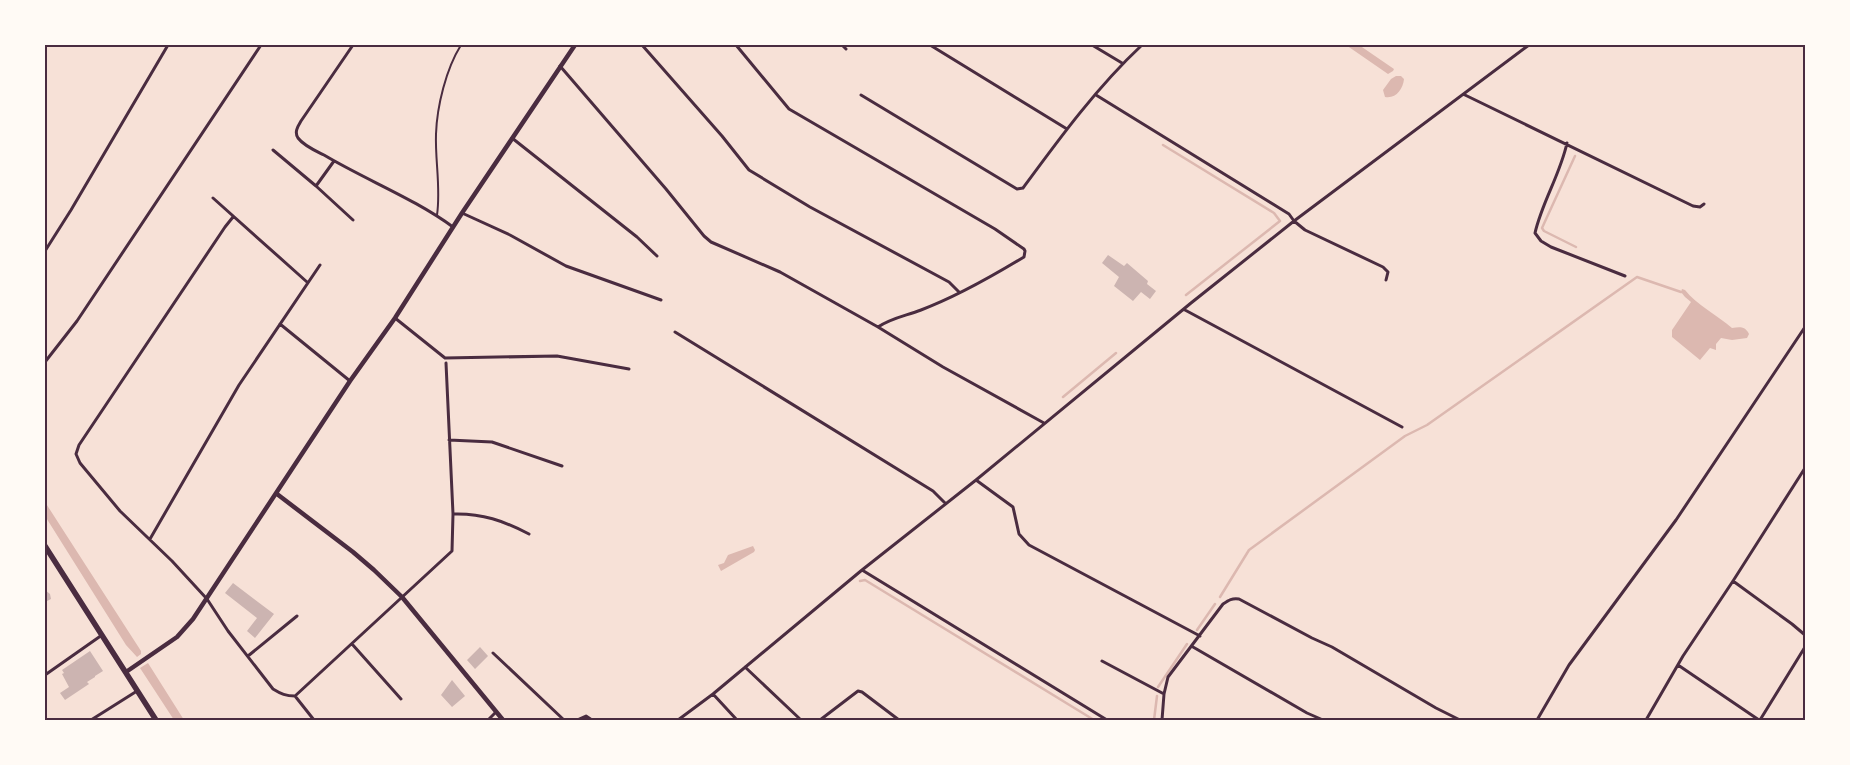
<svg xmlns="http://www.w3.org/2000/svg" width="1850" height="765" viewBox="0 0 1850 765" font-family="Mulish,sans-serif">
	<style>
		.water { fill: #dcb8b0 }
		.lines { fill: none; stroke-linecap: round; stroke-linejoin: round }
		.stream { stroke: #dcb8b0; stroke-width: 2.5 }
		.building { fill: #ccb4b1 }
		.service { stroke: #4a2c40; stroke-width: 2 }
		.minor { stroke: #4a2c40; stroke-width: 3 }
		.tertiary { stroke: #4a2c40; stroke-width: 4.5 }
		.primary { stroke: #4a2c40; stroke-width: 5.5 }
		.neatline { fill: none; stroke: #4a2c40; stroke-width: 2 }
	</style>
	<rect width="100%" height="100%" fill="#f7e1d7"/>
	<path class="water" d="M1346,45H1359L1394,69L1393,71L1388,74Z
		M1396,76H1401L1404,79C1403,89 1396,99 1385,97L1383,90L1391,79Z
		M1682,289L1685,290C1697,305 1717,315 1732,328C1740,327 1745,326 1749,334L1747,338L1732,340L1721,338L1716,344V350L1710,348L1700,360L1672,337V330L1691,302L1685,297L1681,292Z
		M45,502L141,651V654L137,657L126,645L45,516Z
		M753,546L755,550L754,552L721,571L718,565L724,563L728,555Z
		M148,663L184,720H174L140,668Z"/>
	<g class="lines">
		<path class="stream" d="M1163,145L1274,213L1280,221L1186,295
			M1575,156L1542,228L1544,231L1576,247
			M1063,397L1116,353
			M860,581L865,580L1094,720
			M1220,597L1249,550L1405,436L1427,425L1637,277L1681,292
			M1197,630L1215,604
			M1158,687L1187,644
			M1154,720L1157,696"/>
	</g>
	<path class="building" d="M1108,255L1124,266L1127,263L1148,281L1147,284L1156,291L1150,299L1141,292L1133,301L1114,286L1119,277L1102,263Z
		M233,583L274,614L255,638L247,631L257,618L225,593Z
		M45,590L50,594L51,599L45,602Z
		M480,647L488,656L475,669L467,660Z
		M90,651L103,671L95,676V677L87,682L89,684L65,700L60,693L69,687L62,674L64,673L62,670Z
		M452,680L465,696L452,707L441,695Z"/>
	<g class="lines">
		<path class="service" d="M437,215C441,188 435,161 436,134C437,106 446,69 461,45"/>
		<path class="minor" d="M353,45L301,121C298,126 294,132 298,138C304,146 316,151 324,155C366,180 415,199 453,227
			M642,45L722,136L749,170L810,207L949,282L959,292
			M736,45L789,109L995,229L1024,249L1025,251L1024,257C991,277 956,297 921,310C905,316 891,318 878,327
			M842,45L846,49
			M930,45L1067,129
			M1092,45L1122,63
			M560,66L666,189L704,236L711,242L780,272L878,327L943,367L1044,423
			M861,95L1017,189L1023,188C1059,139 1097,87 1142,45
			M1096,95L1289,214L1294,221L1305,230L1383,267L1388,272L1386,280
			M1465,95L1693,206L1700,207L1704,204
			M512,138L637,237L657,256
			M1567,143C1560,175 1542,202 1535,233L1541,241L1551,247L1625,276
			M273,150L316,186L353,220
			M316,186L334,161
			M213,198L307,282
			M462,213L510,235L566,266L661,300
			M233,217L225,227L79,445L76,454L80,463L120,511L172,561L207,599L228,631L273,689C281,694 286,696 295,696L452,551L453,514L446,363
			M45,251L71,210L168,45
			M1185,310L1402,427
			M395,318L445,358L557,356L629,369
			M280,324L350,381
			M675,332L933,491L945,503
			M45,362L77,321L261,45
			M449,440L492,442L562,466
			M976,480L1013,507L1019,534L1029,545L1200,636
			M453,514C482,513 504,521 529,534
			M150,539L239,385L320,265
			M862,570L1107,720
			M1733,581L1792,624L1805,635
			M352,644L401,699
			M1193,647L1307,713L1323,720
			M493,653L564,720
			M248,656L297,616
			M1102,661L1164,694
			M1678,665L1759,720
			M745,667L801,720
			M45,675L102,635
			M713,694L737,720
			M295,696L314,720
			M91,720L137,691
			M488,720L496,712
			M577,720L586,716L592,720
			M678,720L713,694L862,570L976,480L1191,303L1294,221L1529,45
			M820,720L858,691L862,692L899,720
			M1162,720L1164,694L1168,677L1223,604C1229,600 1232,598 1239,599L1312,638L1332,647L1436,708L1460,720
			M1537,720L1569,665L1676,520L1805,327
			M1646,720L1683,656L1733,581L1805,468
			M1760,720L1805,647"/>
		<path class="tertiary" d="M277,494L353,552L374,570L402,597L503,720
			M126,672L177,637L193,619L350,381L395,318L462,213L575,45"/>
		<path class="primary" d="M45,546L156,720"/>
	</g>
	<rect width="1850" height="765" fill="none" stroke="#fffaf5" stroke-width="92"/>
	<rect x="46" y="46" width="1758" height="673" class="neatline"/>
</svg>
